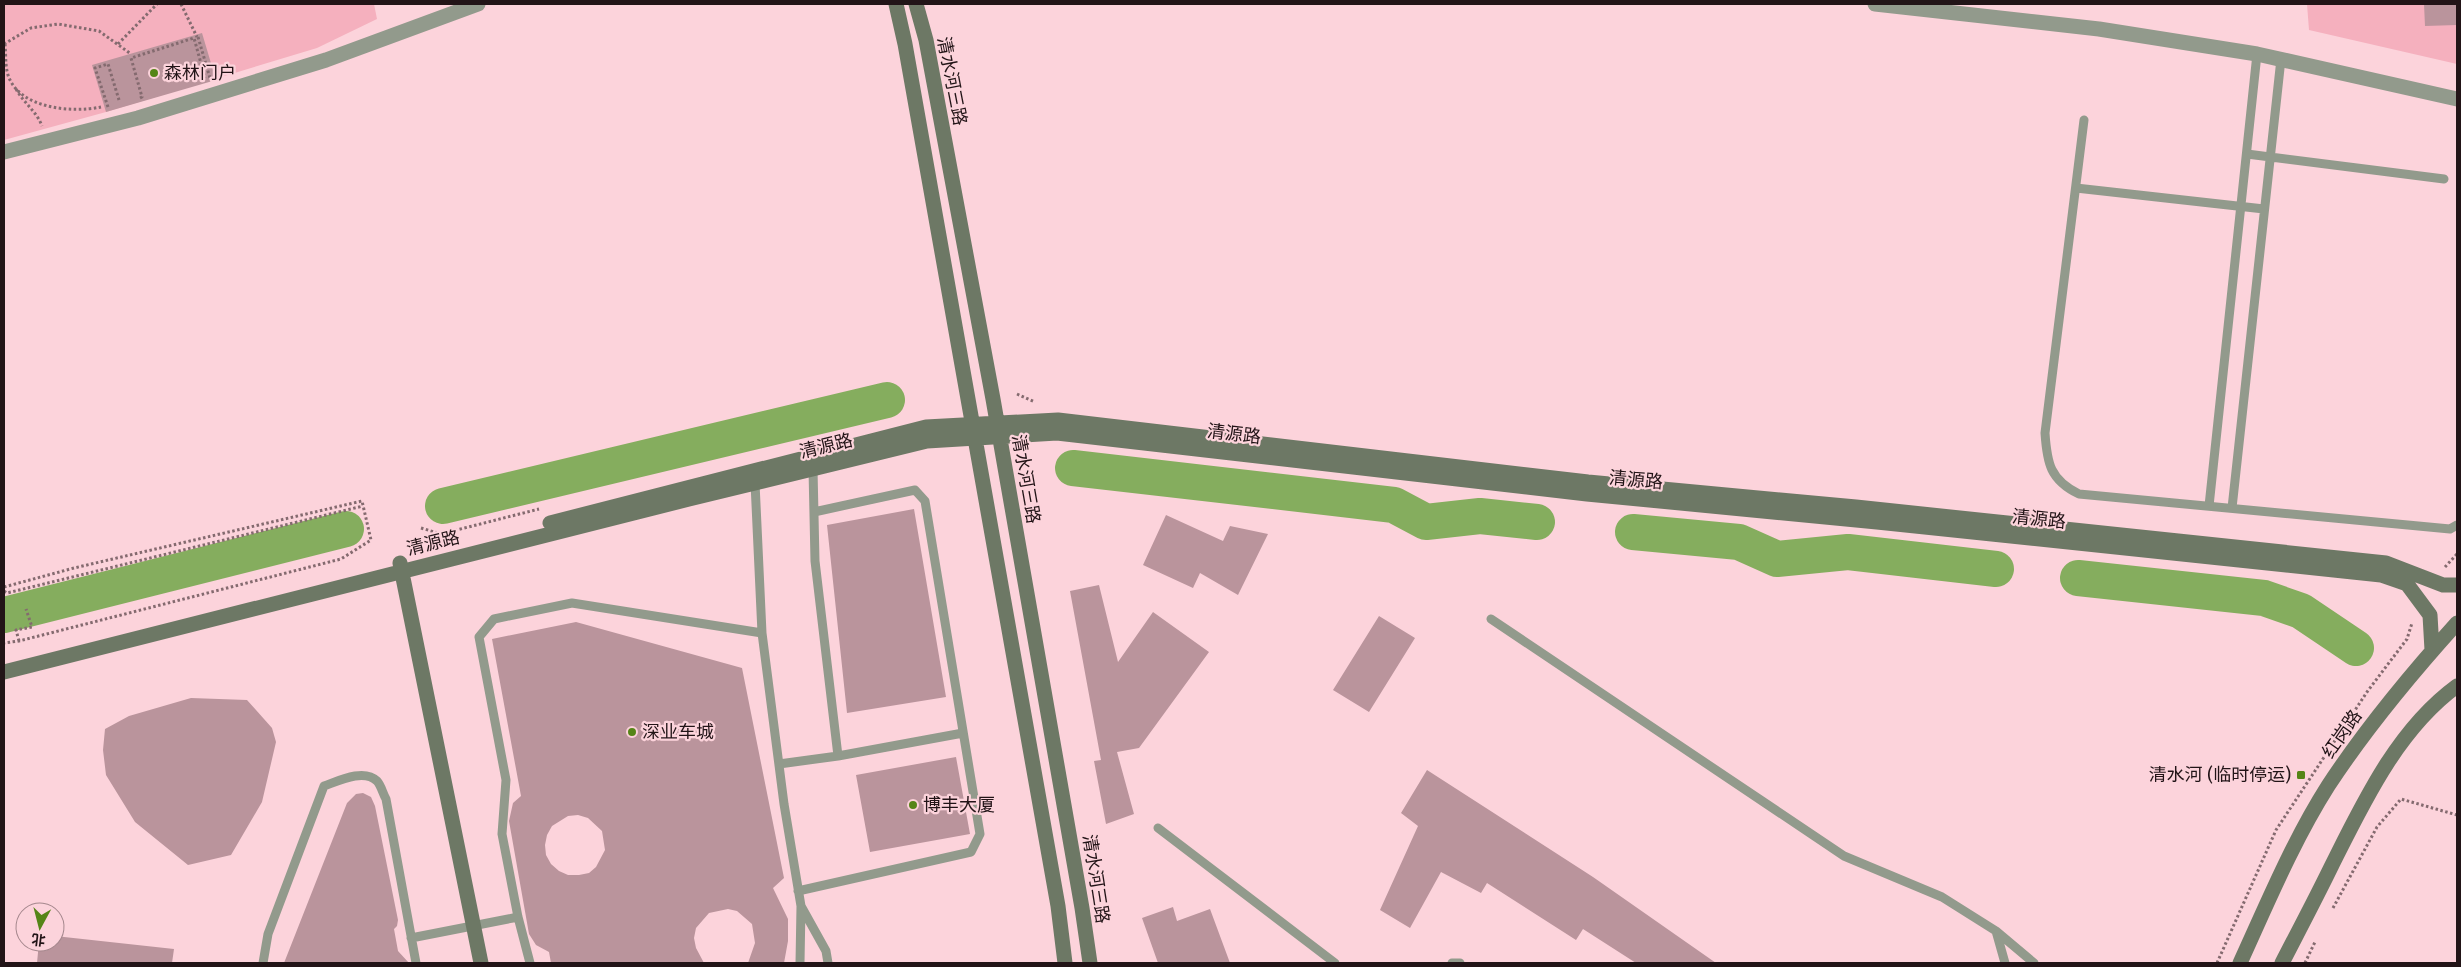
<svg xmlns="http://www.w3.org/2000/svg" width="2461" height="967" viewBox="0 0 2461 967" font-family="'Fira Sans','Noto Sans SC',sans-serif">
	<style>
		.green { fill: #f5b0be }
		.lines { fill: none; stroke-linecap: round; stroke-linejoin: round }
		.river { stroke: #85ad5e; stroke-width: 36 }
		.building { fill: #ba949c; fill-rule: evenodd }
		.path { stroke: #846a6f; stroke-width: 3; stroke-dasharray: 2.5 2.5; stroke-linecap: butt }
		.lane { stroke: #929a8c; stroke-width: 9 }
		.street { stroke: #929a8c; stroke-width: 15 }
		.secondary { stroke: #6d7865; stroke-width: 15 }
		.poi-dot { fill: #558517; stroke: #fcd3db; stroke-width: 2 }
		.labels { text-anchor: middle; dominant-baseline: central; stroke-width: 4.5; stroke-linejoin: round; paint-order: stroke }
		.poi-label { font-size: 18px; fill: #221417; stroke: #fcd3db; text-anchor: start }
		.street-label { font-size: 18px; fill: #221417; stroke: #fcd3db }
	</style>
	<rect width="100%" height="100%" fill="#fcd3db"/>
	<path class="green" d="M4,4H374L377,19L317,48L106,112L4,140Z
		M2307,4H2457V64L2309,30Z"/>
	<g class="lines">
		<path class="river" d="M1073,468L1394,505L1426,522L1480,516L1537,522
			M443,506L887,400
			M1633,532L1739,542L1777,559L1848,552L1996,569
			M2078,578L2264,598L2301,611L2356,648
			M4,615L346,529"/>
	</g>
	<path class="building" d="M2424,4H2457V25L2425,26Z
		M202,33L216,80L106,112L92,65Z
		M914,509L946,697L847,713L827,525Z
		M1166,515L1223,541L1230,526L1268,534L1238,595L1200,573L1193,588L1143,565Z
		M1099,585L1118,662L1153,612L1209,652L1139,748L1117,752L1134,814L1106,824L1094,761L1101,760L1070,591Z
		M1379,616L1415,638L1369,712L1333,690Z
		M576,622L742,668L784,878L773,888L788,919V941L784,963H748L755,943L752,924L737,911L728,909L709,913L696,928L694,938L696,948L704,963H551L549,952L536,945L529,934L509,821L513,803L521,796L492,639ZM578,815L588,818L602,831L605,850L596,867L589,873L579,875H568L559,871L551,864L546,855L545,845L547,835L552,826L568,816Z
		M191,698L247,700L272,728L276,742L262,802L231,855L188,865L135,822L106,775L103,750L105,729L129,716Z
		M956,757L970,834L870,852L856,775Z
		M1427,770L1593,877L1716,963H1636L1583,929L1576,940L1487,883L1481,893L1441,872L1410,928L1380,910L1418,826L1401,813Z
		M363,793L371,797L375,806L398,920L397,926L394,929L398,951L409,963H284L347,803L356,794Z
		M1173,907L1177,921L1210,909L1230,963H1158L1142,918Z
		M55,936L174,949L172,963H37L39,942H55Z"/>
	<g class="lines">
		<path class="path" d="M181,4L197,37
			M198,37L210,78
			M4,44L31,28L58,24L99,31L131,54
			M5,44C6,54 5,65 8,75C19,109 72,113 101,107
			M118,44L157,4
			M16,89C23,102 37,112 42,126
			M140,98L142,97L131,58L194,38L205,78
			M108,107L95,68L108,64L119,100
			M1017,394L1035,402
			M421,528L441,534L539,509
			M2445,567L2457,554
			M4,587L74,568L362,501L371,540L341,559L19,641L4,643
			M4,591L7,593L363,506
			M19,641L16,630L32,627L26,609
			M2333,908L2377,827L2401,799L2457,815
			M2217,963L2276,830L2367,692L2407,639L2412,623
			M2305,963L2315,942"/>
		<path class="lane" d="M2084,120L2045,433C2047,463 2050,480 2079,494L2450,529L2457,525
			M2247,154L2444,179
			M2076,188L2264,209
			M813,469L815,561L838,756
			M755,483L762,633L784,804L801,906L800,963
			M2209,506L2257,54
			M2232,508L2281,59
			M1491,619L1844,856L1942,897L1996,931L2034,963
			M779,764L838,756L963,733
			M1158,828L1335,963
			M798,891L971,852L980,834L925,501L915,490L814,512
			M801,906L826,951L828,963
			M1996,931L2005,963
			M411,938L518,917
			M263,963L268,934L324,786C338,781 364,768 377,781C381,785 383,794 386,799L416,963
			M530,963L518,917L502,834L506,780L479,637L494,619L572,603L762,633
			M1452,963H1460"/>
		<path class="street" d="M1875,4L2099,29L2257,54L2457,99
			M4,152L138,118L326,60L478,4"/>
		<path class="secondary" d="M896,4L905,44L1058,906L1065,963
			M916,4L926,40L993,399L1082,908L1090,963
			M550,523L926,427L1058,420L1588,482L1856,507L2386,563L2443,585H2457
			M400,563L481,963
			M4,672L689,499L927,441L1057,433L1587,494L1877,522L2381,575L2407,584L2430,615L2432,650
			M2240,963C2267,904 2293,841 2328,786C2366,728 2411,674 2457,623
			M2282,963C2299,930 2316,898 2332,865C2364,801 2398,729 2457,686"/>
	</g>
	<g class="poi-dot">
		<circle cx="154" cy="73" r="5"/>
		<circle cx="632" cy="732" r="5"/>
		<rect x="2296" y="770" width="10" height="10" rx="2.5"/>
		<circle cx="913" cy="805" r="5"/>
	</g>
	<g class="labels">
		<g class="poi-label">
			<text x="164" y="73">森林门户</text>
			<text x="642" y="732">深业车城</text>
			<text x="2291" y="775" text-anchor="end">清水河 (临时停运)</text>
			<text x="923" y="805">博丰大厦</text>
		</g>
		<g class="street-label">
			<text transform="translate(952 81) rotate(79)">清水河三路</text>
			<text transform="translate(1234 434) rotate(7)">清源路</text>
			<text transform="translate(826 446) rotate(-14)">清源路</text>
			<text transform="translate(1026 479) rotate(80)">清水河三路</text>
			<text transform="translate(1636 480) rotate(5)">清源路</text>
			<text transform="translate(2039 519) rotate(6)">清源路</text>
			<text transform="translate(433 543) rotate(-14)">清源路</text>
			<text transform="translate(2342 734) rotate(-55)">红岗路</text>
			<text transform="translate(1096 879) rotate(81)">清水河三路</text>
		</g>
	</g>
	<rect width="2461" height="967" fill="none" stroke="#221417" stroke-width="10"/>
	<g transform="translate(40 927) rotate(187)"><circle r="24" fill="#fcd3db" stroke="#a5878d"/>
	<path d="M0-4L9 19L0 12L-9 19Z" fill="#558517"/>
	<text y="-8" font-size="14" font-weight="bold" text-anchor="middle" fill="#221417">北</text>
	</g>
</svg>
